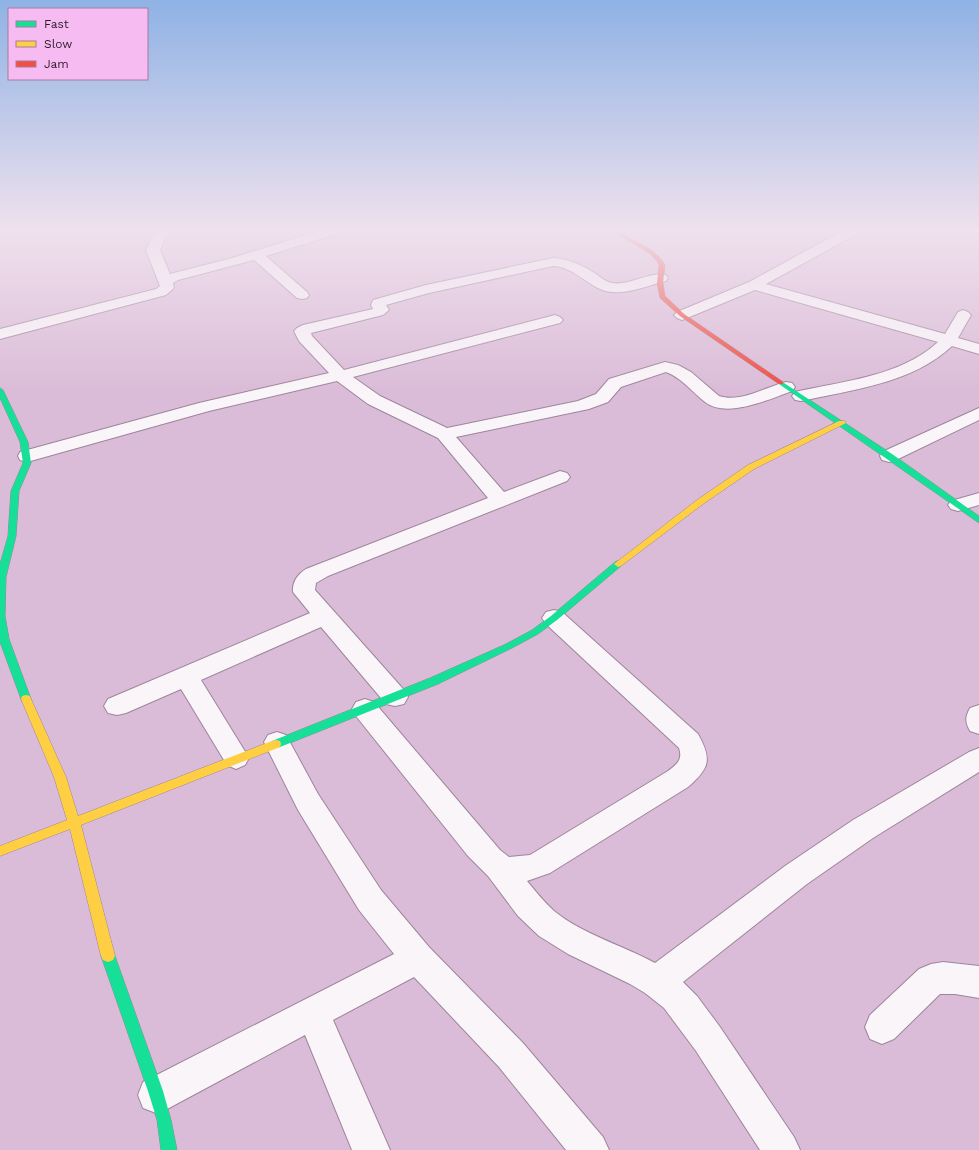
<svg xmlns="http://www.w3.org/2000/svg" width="979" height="1150" viewBox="0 0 979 1150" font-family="'Work Sans',sans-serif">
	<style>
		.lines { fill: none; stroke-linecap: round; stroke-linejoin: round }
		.street-casing { stroke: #9c859a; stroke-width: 2 }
		.fast-casing { stroke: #9c859a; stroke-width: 1 }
		.slow-casing { stroke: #9c859a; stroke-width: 1 }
		.jam-casing { stroke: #9c859a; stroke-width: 1 }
		.street { fill: #faf5f9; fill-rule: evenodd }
		.fast { fill: #16e098; fill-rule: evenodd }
		.slow { fill: #ffcf43; fill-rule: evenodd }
		.jam { fill: #f24e42; fill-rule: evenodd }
	</style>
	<rect width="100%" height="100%" fill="#dbbcd8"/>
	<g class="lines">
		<defs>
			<path id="street" d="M163,228H177L165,238L160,250L170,274L232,258L329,228H347L346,231L266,256L307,292L309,295L307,298L302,299L297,298L254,260L178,280L173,283L174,288L166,295L0,339V329L156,289L160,286L146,250L154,233Z
				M610,228H629C626,234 617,235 610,234L609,231Z
				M848,228H863L862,231L766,284L945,334L958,312L963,310L968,312L971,315L958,338L979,344V354L952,346C913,383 852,390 801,401L795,400L792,396L795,392C842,381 900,377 938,342L755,290L687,318L682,320L677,318L674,315L677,312L749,282Z
				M968,228H979V233L969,231Z
				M553,258C569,259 582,265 596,274C600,277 606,282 612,283C630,286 650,271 666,275L668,278L666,281C646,286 619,298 600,289C583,281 572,267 553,266L429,293L386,305L389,310L383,315L311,333L312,336L344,370L555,315L560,317L563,320L560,323L353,377L380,396L447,428L578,401L596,394L609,379L665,362L678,365L691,372L719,396C741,403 765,387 786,382L792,383L795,387L792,391C770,399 727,419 705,402C692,392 682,378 666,372L621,387L608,402L589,409L456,437L504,492L560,471L567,473L570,477L567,481L328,576L316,583L315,590L404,690L408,697L404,704L395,706L386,704L321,627L201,680L249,758L245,765L236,769L227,765L181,689L126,713L117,715L108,713L104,706L108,699L310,613L293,592C292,582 298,574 306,569L488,498L438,438L368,404L337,381L209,411L27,462L20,460L18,456L20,452L199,403L329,373L299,341L294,331L297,328L303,325L373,309L371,305L373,300L426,285Z
				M979,408V420L896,460L889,462L882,460L880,456L882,452Z
				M979,493V505L958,511L951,509L948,505L951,501Z
				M554,610L562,612L698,734C712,759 710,768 688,787L550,873L527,881C536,892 544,902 554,911C584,935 622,945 655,963L785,866L853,820L969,752L979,748V772L873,838L807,884L683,982L697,996L720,1027L794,1137L800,1150H760L696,1051L664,1008L645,993L630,984L568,954L539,936L518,916L488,876L468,856L356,716L352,709L356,702L365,699L374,702L500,850L509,857L530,855L668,771C677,764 683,760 679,748L546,624L542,618L546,612Z
				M979,705V734L970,731C965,722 965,717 970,708Z
				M277,732L286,735L318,794L381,890L429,947L523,1043L603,1137L609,1150H566L499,1067L414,977L333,1020L390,1150H352L305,1035L169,1108L156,1113L143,1108L138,1095L143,1082L394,954L359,910L298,810L264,742L268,735Z
				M943,962L979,966V998L955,994H940L894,1039L882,1044L870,1039L865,1027L870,1015L919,969L931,964Z"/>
			<path id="fast" d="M781,381L892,454L979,516V523L779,384V382Z
				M0,388L3,390L28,442L31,463L19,491L16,536L6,577L5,616L9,639L31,699L30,702H22L21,699L0,642V564L8,536L11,491L23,463L20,442L0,398Z
				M618,561L622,564L621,566L557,620L538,634L512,648L438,684L280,747L276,748L272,747L271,744L272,741L430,678L506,644L532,630L551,616L615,562Z
				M108,950L113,952L115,956L163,1091L171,1120L177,1150H161L157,1120L148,1091L101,956L103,952Z"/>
			<path id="slow" d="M839,421H845L846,423L754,469L703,504L621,566L618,567L614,564L697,500L748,465Z
				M26,695L30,696L31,699L66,777L78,816L272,741L276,740L280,741L281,744L280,747L81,825L115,956L113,960L108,962L103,960L101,956L70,829L0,856V846L67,820L54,777L21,699L22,696Z"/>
			<path id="jam" d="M608,228H613L653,251L661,259L665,265L663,283L665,296L684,314L783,382V384H779L680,316L660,298L657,283L659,265L657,261L649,253Z"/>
		</defs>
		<use href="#street" class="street-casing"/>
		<use href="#fast" class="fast-casing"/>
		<use href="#slow" class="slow-casing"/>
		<use href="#jam" class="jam-casing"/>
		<use href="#street" class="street"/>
		<use href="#fast" class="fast"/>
		<use href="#slow" class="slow"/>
		<use href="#jam" class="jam"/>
	</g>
	<linearGradient id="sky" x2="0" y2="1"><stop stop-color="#8fb2e5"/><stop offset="0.59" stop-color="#efe1ed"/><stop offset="1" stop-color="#efe1ed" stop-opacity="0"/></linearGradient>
	<rect width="979" height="389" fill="url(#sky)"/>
	<rect x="8" y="8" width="140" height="72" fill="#f6bcf1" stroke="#a67aa2"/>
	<rect x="16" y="21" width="20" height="6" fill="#16e098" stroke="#a67aa2"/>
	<text x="44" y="28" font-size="12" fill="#2d182c">Fast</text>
	<rect x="16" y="41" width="20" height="6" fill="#ffcf43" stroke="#a67aa2"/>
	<text x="44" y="48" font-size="12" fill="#2d182c">Slow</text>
	<rect x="16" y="61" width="20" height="6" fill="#f24e42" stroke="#a67aa2"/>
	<text x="44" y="68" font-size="12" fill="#2d182c">Jam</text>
</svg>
